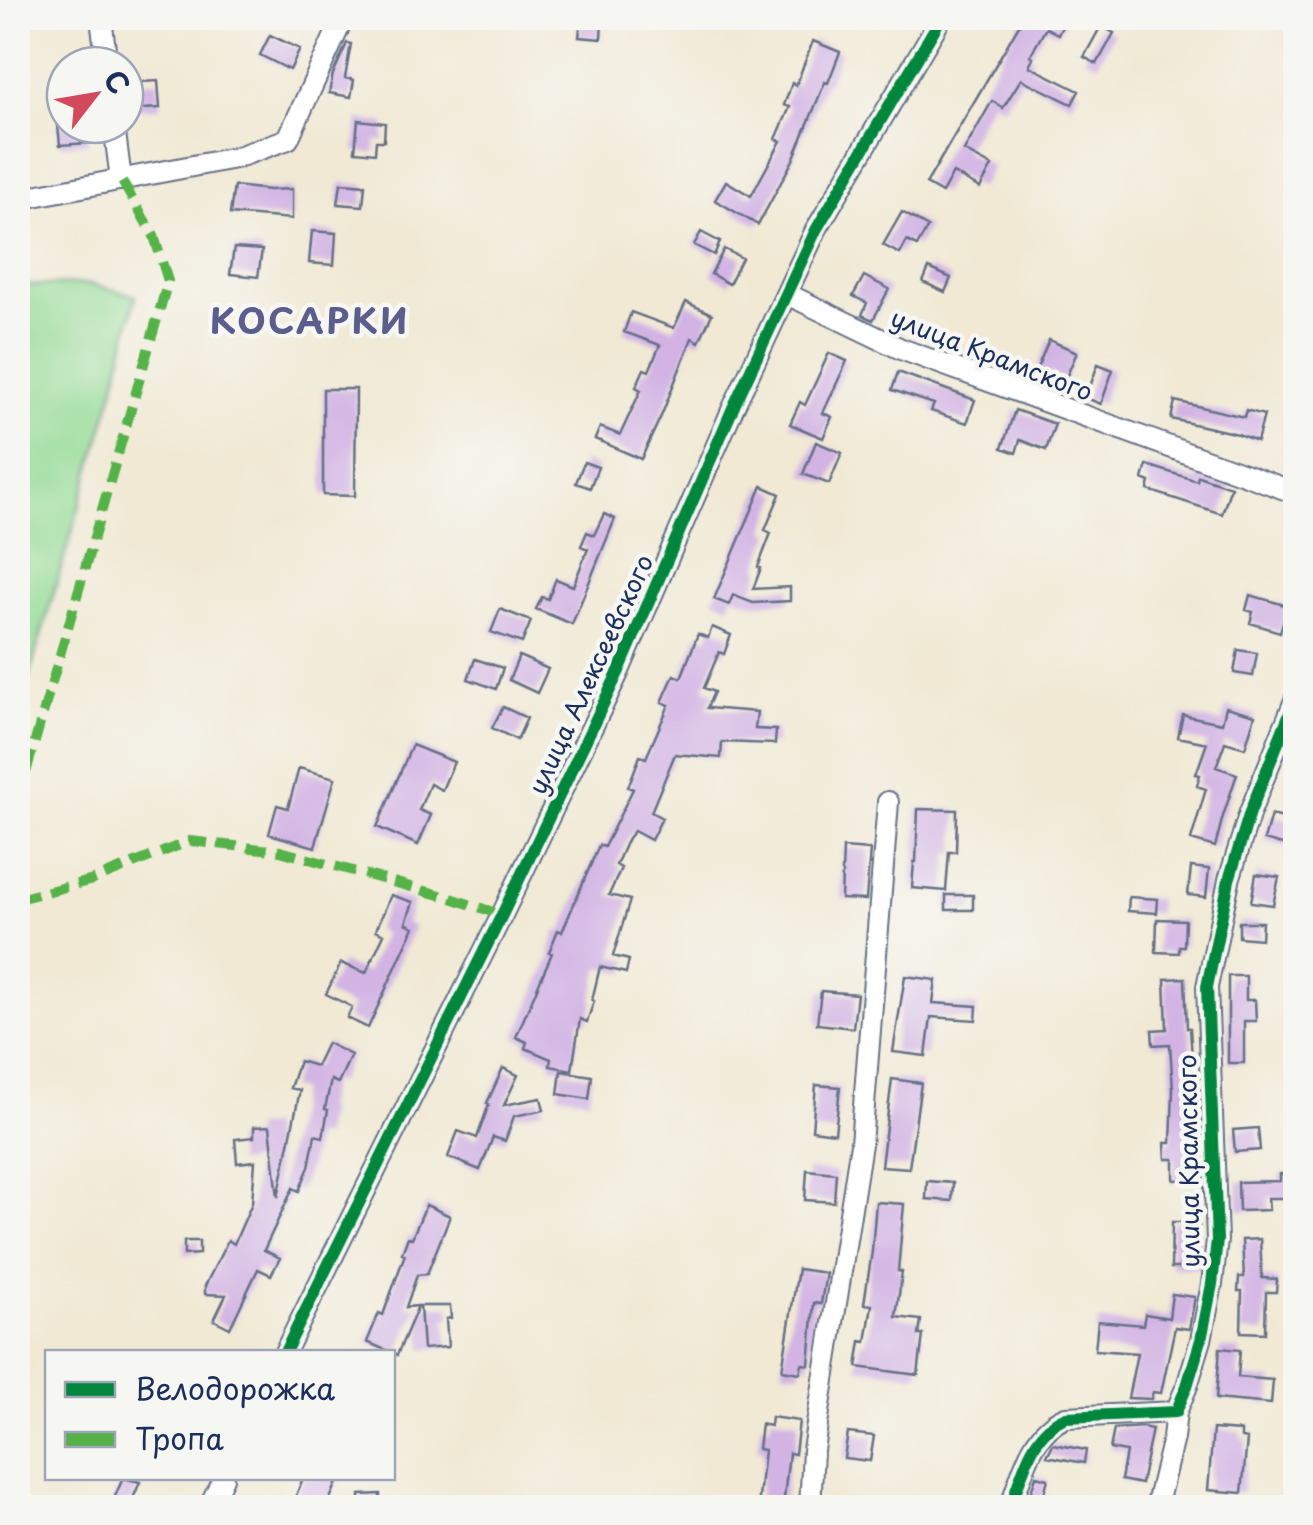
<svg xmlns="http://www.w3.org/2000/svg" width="1313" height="1525" viewBox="0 0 1313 1525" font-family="'Playpen Sans',sans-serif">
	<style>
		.green { fill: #94db94; stroke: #588579; stroke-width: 2.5 }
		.building { fill: #d2b3e4 }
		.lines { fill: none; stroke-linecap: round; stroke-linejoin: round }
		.minor-casing { stroke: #667087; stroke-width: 24 }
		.minor { stroke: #fff; stroke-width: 20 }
		.quiet { stroke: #55b248; stroke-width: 10; stroke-dasharray: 20 10; stroke-linecap: butt }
		.cycleway-casing { stroke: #f6f6f2; stroke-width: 19 }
		.cycleway { stroke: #00873e; stroke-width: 12 }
		.labels { text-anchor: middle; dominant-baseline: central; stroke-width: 9; stroke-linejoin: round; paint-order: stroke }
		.street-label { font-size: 25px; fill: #1b2f5e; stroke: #f6f6f2 }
		.district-label { font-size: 35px; font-weight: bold; letter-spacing: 2.5px; fill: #5b5d8d; stroke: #f6f6f2 }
	</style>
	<rect width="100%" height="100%" fill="#f6f6f2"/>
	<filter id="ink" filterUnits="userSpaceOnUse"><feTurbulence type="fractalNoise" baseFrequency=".01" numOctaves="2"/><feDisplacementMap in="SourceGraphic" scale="20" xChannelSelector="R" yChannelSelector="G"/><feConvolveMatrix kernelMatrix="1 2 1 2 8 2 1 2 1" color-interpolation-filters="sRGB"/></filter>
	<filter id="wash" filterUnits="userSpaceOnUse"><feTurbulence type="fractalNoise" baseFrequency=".0048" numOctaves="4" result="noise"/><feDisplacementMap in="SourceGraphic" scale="40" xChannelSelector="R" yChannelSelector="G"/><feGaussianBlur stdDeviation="2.25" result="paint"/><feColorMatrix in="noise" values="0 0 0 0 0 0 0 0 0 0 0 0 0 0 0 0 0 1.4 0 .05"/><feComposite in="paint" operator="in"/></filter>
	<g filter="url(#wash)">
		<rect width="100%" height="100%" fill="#f1e9d4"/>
		<path class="green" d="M89,284L136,296L112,397L18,713V286Z"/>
		<g id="blocks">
			<path class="building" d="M581,18L602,20L601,39L579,37Z
				M1023,18H1067L1058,34L1046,28L1030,56L1033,58L1029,66L1079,91L1072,104L1021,79L1003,108L992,101L964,151L992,166L980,188L953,173L942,193L926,184Z
				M1101,26L1114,33L1097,64L1084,57Z
				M270,35L300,49L290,70L260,55Z
				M813,41L840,52L828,83L825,82L793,160L758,225L715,200L726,181L751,196L781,141L776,139L790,107L784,105L792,83L796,85Z
				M347,43L351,44L345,78L354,80L351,97L329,93L333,74Z
				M158,81L160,108L125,110V83Z
				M358,120L385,123L384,141H376L375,153L355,151Z
				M58,125H86L88,143L60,145Z
				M341,183L365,185L363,206L338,204Z
				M234,186L269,190L292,189V219L230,214Z
				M902,212L928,227L917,246L907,241L900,254L883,245Z
				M312,231L336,233L334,265L309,263Z
				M701,232L720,242L714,255L694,245Z
				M234,248L262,250L258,277L230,274Z
				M724,249L742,258L729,284L711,274Z
				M929,268L951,278L945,292L923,282Z
				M864,276L889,289L873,320L862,315L867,303L853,296Z
				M686,302L712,314L699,342L692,338L662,414L641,459L595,439L600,427L620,435L641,390L636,387L644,369L649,371L660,345L624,332L631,312L674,328Z
				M1049,340L1077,352L1065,380L1037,368Z
				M829,353L847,361L823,413L832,417L823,438L790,424L800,402L805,405Z
				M1098,364L1113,370L1101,404L1086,398Z
				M898,372L975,400L967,423L931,411L934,404L892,390Z
				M323,389H356L355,496L323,495Z
				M1175,401L1244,417L1246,410L1264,415L1257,441L1238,434L1171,419Z
				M1015,410L1055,424L1046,450L1020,440L1016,453L1002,448Z
				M816,442L842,453L829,484L803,474Z
				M584,462L598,467L590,488L576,483Z
				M1147,465L1197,481L1198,476L1231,487L1222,514L1148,490L1150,482L1143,479Z
				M762,486L780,494L765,530L771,533L758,567L761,568L753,589L790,587V601L753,603L733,595L729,605L714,599Z
				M604,514L615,519L572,624L536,609L542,597L548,599L556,579L573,586L588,549L581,546L587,532L594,535Z
				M1250,595L1288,606L1280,632L1250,623L1253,612L1246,610Z
				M500,609L531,621L522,643L491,632Z
				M712,627L731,635L724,654L719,652L704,688L714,692L707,708L757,712L755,729L776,730L775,744L722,742L721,758L675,754L651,812L662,818L651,840L634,831L628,838L616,865L621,868L609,895L630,900L613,956L629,960L626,973L600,967L592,1000L594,1001L587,1022L580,1019L572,1070L550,1066L551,1059L525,1048L527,1042L516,1037L552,953L549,952L558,930L562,932L599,845L604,847L633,789L628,787L640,756L646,758L669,705L662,702L674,675L681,678L698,634L708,638Z
				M1238,650L1257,653L1253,676L1234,673Z
				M519,656L548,669L537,693L509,680Z
				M475,659L503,668L496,689L468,679Z
				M503,707L527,718L517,740L492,728Z
				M1226,707L1255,715L1245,748L1225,742L1216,767L1237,774L1223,816L1215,847L1191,840L1206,789L1197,786L1200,775L1196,774L1207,743L1178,737L1183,715L1222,723Z
				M412,745L454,762L442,790L430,784L419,810L431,815L418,845L377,827Z
				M299,768L335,778L315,847L269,834L277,805L288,808Z
				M918,809L957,810L956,852H949L946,891L912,888L914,862H916Z
				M1271,815L1296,821L1293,848L1264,840Z
				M843,848L870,850L866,900L841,899Z
				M1191,867L1209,869L1206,897L1188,895Z
				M1256,874L1279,877L1273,905L1251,902Z
				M391,895L413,902L406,923L414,927L368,1028L347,1018L352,1007L326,994L341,963L366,973L384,934L376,930Z
				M946,895H973V910H946Z
				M1129,897L1158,899L1157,913L1128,911Z
				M1157,919L1185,920L1184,946H1179V953L1156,952Z
				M1239,922H1262L1261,939L1239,937Z
				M905,976L936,980L933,1003L977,1006L976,1020L931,1017L926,1056L893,1052Z
				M1228,976H1246V1000H1255L1256,1021H1244V1063H1228Z
				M1185,978L1187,1028H1190L1194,1089V1125H1192L1193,1179L1174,1180V1159H1166L1165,1143H1171L1173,1089L1170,1044L1153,1045L1152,1030L1167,1029L1165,979Z
				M821,991L857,994L853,1028L817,1024Z
				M327,1043L351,1055L338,1083L331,1080L325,1109L328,1110L323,1137L315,1135L309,1167L299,1191L293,1188L264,1250L280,1258L271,1275L258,1269L230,1328L214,1320L226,1295L205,1294V1286L228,1240L234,1244L252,1203L255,1161L237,1163L235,1139L254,1137V1127L270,1126L278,1197L300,1090L290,1088L299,1061L316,1066Z
				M503,1068L518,1075L504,1105L541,1098L544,1110L514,1116L505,1141L493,1137L480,1170L448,1157L458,1131L477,1138L489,1104L487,1103Z
				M561,1071L592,1076L589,1099L558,1094Z
				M892,1079L921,1083L909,1168L881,1166Z
				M816,1085L840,1087L835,1133L812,1130Z
				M1258,1128L1260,1150L1235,1152L1233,1130Z
				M807,1170L836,1173L834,1202L805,1200Z
				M1280,1174H1296V1198H1268L1269,1210L1239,1211L1238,1182L1280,1181Z
				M927,1181L953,1183L952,1201L926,1199Z
				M876,1202L904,1204L898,1271L902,1272L896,1317L921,1320L919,1335H923L918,1375L857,1367L861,1341L866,1342L872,1305L864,1304L872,1251Z
				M426,1205L450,1216L427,1274L417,1275L406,1307L418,1306L397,1355L367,1342L379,1313L383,1315L405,1254L402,1253L408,1237L412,1238Z
				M1172,1222H1199V1268H1171Z
				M1260,1239L1262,1278L1277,1279L1276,1292H1266L1265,1333L1241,1332L1242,1291H1238L1239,1277H1244L1242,1240Z
				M184,1241H199V1254L184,1255Z
				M798,1269L826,1273L821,1304L814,1303L809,1365L802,1364L800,1373L782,1370Z
				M1172,1294L1195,1297L1189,1329L1175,1327L1161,1393L1153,1392L1151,1399L1128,1398L1137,1353L1095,1350L1098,1321L1143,1325L1145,1314L1169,1318Z
				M420,1306H450L451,1318L446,1319L448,1347L423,1349Z
				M1220,1348L1240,1350L1238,1377L1273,1380L1271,1404L1216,1399Z
				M771,1417L799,1421L795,1454L789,1453L783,1508H758L764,1450L758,1449L761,1424L770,1426Z
				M1142,1427L1152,1429L1141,1484L1121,1480L1126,1452L1110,1449L1114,1429Z
				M1213,1429L1241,1431V1438L1247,1439L1242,1493L1208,1490Z
				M848,1433L874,1436L870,1461L844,1458Z
				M1053,1444L1086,1450L1084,1463L1047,1456Z
				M1036,1476L1048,1479L1042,1501L1029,1498Z
				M123,1478L140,1482L129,1508H110Z
				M303,1478H339L326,1508H291Z
				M380,1494V1507L360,1508V1495Z"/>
		</g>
	</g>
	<g filter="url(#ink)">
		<use href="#blocks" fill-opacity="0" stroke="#667087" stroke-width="2.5"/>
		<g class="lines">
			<defs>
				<path id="minor" d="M101,18L107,65
					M114,125L121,180
					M18,199L235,158L288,139L343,18
					M787,294L901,349L1296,493
					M285,1352L502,915L618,673L733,408L816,230L941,18
					M209,1508L223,1478
					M810,1508L813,1450L861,1144L888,802
					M1010,1508C1022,1475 1031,1431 1066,1417L1176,1412L1187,1386L1201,1340L1212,1284L1217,1240L1207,987L1229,880L1250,812L1296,698
					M1156,1508L1173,1438L1176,1412"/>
			</defs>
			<use href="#minor" class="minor-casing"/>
			<use href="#minor" class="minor"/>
			<path class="quiet" d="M18,800L168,281L154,236L121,180
				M18,899L93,880L190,841L280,851L451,898L502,915"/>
			<defs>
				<path id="cycleway" d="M285,1352L502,915L618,673L733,408L816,230L941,18
					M1010,1508C1022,1475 1031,1431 1066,1417L1176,1412L1187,1386L1201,1340L1212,1284L1217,1240L1207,987L1229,880L1250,812L1296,698"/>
			</defs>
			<use href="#cycleway" class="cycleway-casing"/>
			<use href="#cycleway" class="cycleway"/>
		</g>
	</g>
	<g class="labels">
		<g class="street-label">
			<text transform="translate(992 354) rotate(21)">улица Крамского</text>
			<text transform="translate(590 674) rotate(-65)">улица Алексеевского</text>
			<text transform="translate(1188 1161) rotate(-91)">улица Крамского</text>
		</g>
		<g class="district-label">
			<text x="310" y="319">КОСАРКИ</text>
		</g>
	</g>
	<rect width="1313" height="1525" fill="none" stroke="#f6f6f2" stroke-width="60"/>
	<rect x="45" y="1350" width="350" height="130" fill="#f6f6f2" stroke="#9ea6b7" stroke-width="2.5"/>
	<rect x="65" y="1382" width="50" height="15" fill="#00873e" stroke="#9ea6b7" stroke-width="2.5"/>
	<text x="135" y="1400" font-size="30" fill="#1b2f5e">Велодорожка</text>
	<rect x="65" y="1432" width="50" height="15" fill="#55b248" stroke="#9ea6b7" stroke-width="2.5"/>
	<text x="135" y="1450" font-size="30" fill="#1b2f5e">Тропа</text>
	<g transform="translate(95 95) rotate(59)"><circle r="48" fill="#f6f6f2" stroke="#9ea6b7" stroke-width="2.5"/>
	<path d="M0-8L18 38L0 25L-18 38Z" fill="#d1495b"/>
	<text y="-15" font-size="28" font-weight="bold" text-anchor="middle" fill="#1b2f5e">С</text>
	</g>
</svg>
